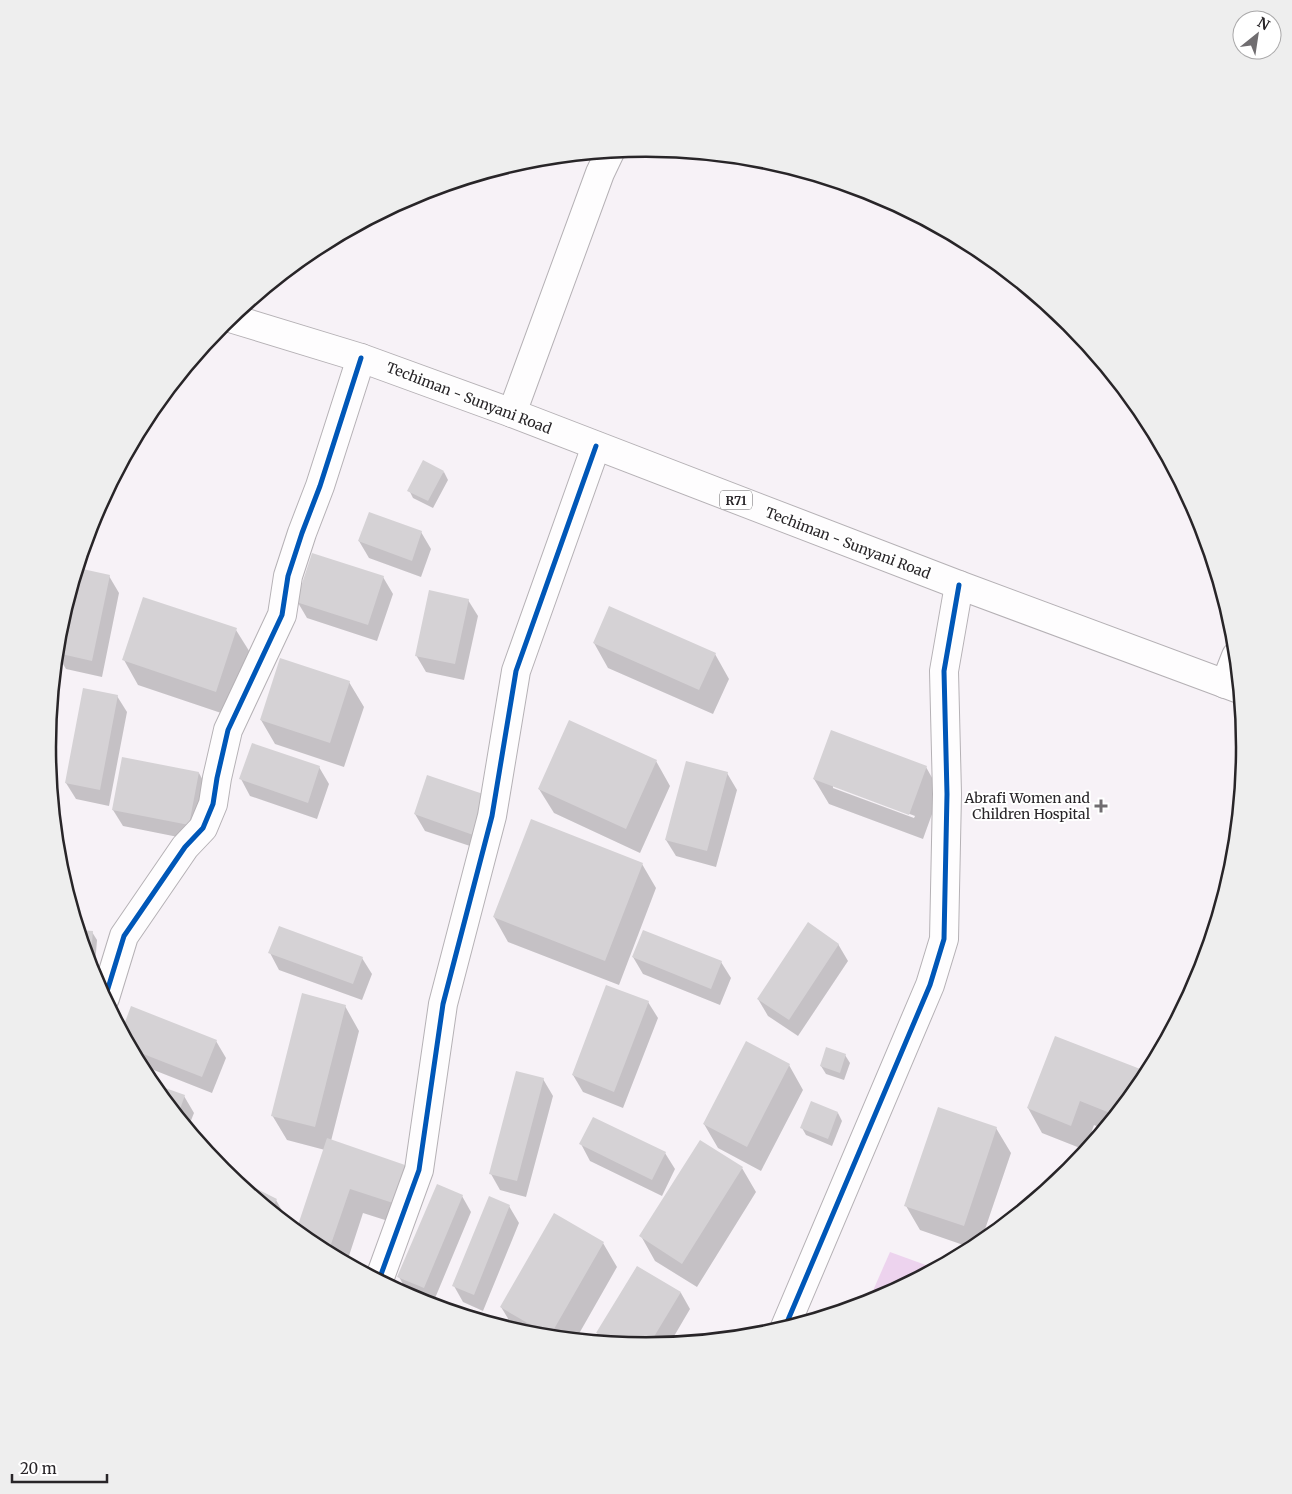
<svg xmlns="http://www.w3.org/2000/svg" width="1292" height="1494" viewBox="0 0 1292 1494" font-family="Merriweather,serif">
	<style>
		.green { fill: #edd3ee }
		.shadow { fill: #0003; fill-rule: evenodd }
		.building { fill: #d5d2d5 }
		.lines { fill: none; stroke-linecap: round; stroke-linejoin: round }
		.street-casing { stroke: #b5b1b5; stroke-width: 30 }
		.primary-casing { stroke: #b5b1b5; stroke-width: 30 }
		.street { stroke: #fefdfe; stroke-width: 28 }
		.primary { stroke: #fefdfe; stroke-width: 28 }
		.cycleway-casing { stroke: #fff; stroke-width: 8 }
		.cycleway { stroke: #0057b8; stroke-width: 5 }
		.poi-dot { fill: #706d70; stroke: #fff; stroke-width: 2 }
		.labels { text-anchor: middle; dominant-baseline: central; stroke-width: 4; stroke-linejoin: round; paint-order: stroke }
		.shield { fill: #fff; stroke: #686668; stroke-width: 1 }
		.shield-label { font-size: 12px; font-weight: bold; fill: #282528 }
		.street-label { font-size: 14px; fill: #282528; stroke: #fff }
		.poi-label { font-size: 14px; fill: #282528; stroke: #fff; text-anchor: end }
		.rim { fill: none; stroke: #282528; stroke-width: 2.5 }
	</style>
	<rect width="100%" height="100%" fill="#f7f2f7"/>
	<path class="green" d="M890,1252L934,1268L868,1302Z"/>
	<path class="shadow" d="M444,472L448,480L433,508L413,498L409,490Z
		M421,532L431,549L421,577L369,558L359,541Z
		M77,569L109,576L119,593L102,677L66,669L57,654L64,614Z
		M383,577L393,594L377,641L307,618L297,601Z
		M468,600L478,616L464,680L426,672L416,655Z
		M236,630L251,654L230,716L138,685L124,660Z
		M594,643L715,654L729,679L713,714L608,668Z
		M349,682L364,707L344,767L275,744L261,720Z
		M117,696L127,712L109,806L76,799L66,783Z
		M656,761L670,786L640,853L554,813L539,789Z
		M319,767L329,784L317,819L250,796L241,779Z
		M926,767L940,792L923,839L829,804L814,779ZM833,785L915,816L914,818L833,788Z
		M199,773L208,790L198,841L123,826L113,810Z
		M727,773L737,790L716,867L676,856L666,840Z
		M488,797L485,851L425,831L415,814Z
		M642,864L656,888L619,985L508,942L494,917Z
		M79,931L92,932L97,940L94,978Z
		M838,944L848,961L798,1036L768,1016L758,999Z
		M270,953L362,958L372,974L362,1000L279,970Z
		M633,957L721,962L731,978L720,1005L643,974Z
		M648,1002L658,1018L623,1108L583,1092L573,1075Z
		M345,1006L359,1031L331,1141L405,1166L419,1190L407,1227L363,1213L347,1262L313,1244L297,1231L325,1150L287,1140L272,1115Z
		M132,1008L216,1041L226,1058L212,1093L141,1065L123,1032Z
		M845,1055L850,1063L844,1080L826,1074L821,1066Z
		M789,1065L803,1090L761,1171L718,1148L704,1124Z
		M1147,1073L1143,1080L1103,1129L1094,1125L1085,1150L1042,1133L1028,1108Z
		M543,1079L553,1096L526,1197L500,1190L491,1174Z
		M153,1085L184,1096L194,1113L188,1128Z
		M838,1113L842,1121L832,1146L806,1135L802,1128Z
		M996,1128L1011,1153L980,1244L972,1248L920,1230L906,1206Z
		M581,1144L665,1153L675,1169L662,1196L590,1161Z
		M742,1168L756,1192L697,1287L655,1261L641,1236Z
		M233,1178L276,1200L285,1216L283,1220Z
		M462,1196L471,1212L433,1303L408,1293L399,1277Z
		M490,1198L509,1206L519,1223L483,1311L463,1302L454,1286Z
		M603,1243L617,1267L576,1339L529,1334L515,1330L501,1307Z
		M637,1267L681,1293L690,1309L670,1343L646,1345L602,1341L598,1333Z"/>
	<path class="building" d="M423,460L444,471L428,501L407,491Z
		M369,512L422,531L412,561L358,541Z
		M312,553L384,576L368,625L296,602Z
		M78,568L110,575L92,661L57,653L60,626Z
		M429,590L469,599L455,664L415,656Z
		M143,597L237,628L216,692L122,660Z
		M609,606L716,653L699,690L593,643Z
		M280,658L350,681L330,743L260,720Z
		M83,688L118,695L100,790L65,783Z
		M569,720L657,760L626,829L538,789Z
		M831,730L927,766L909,815L813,779Z
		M252,743L320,766L308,803L239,779Z
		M122,757L199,772L189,825L112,810Z
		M686,761L728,772L707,851L665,840Z
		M427,775L489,796L476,836L414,814Z
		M531,819L643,863L605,961L493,917Z
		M808,922L839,944L789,1020L757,999Z
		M279,926L363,957L353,984L268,953Z
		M79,930L93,931L90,967Z
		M643,930L722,961L711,989L632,957Z
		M606,985L649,1001L614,1092L572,1075Z
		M302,993L346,1005L315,1127L271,1116Z
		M131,1006L217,1040L202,1077L133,1050L122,1030Z
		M1055,1036L1148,1072L1143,1080L1115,1115L1080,1101L1071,1126L1027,1108Z
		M746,1041L790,1064L747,1147L703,1124Z
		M826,1047L846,1054L840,1073L820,1066Z
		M516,1071L544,1078L517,1181L489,1174Z
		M151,1083L185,1095L178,1115L170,1106Z
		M811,1101L838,1112L828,1139L800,1128Z
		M938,1107L997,1127L964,1226L904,1206Z
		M593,1117L666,1152L652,1180L579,1144Z
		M327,1138L405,1165L393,1203L350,1189L329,1250L313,1244L296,1231Z
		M700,1140L743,1167L682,1264L639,1236Z
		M231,1176L277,1199L271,1210L231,1177Z
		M437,1184L463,1195L424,1288L397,1277Z
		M489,1196L510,1205L474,1295L452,1286Z
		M554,1213L604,1242L550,1336L500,1307Z
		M637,1266L681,1292L649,1345L610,1342L596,1333Z"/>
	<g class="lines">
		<defs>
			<path id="street" d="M512,413L600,173L610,152
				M1225,684L1236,656
				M105,998L124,936L185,847L203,828L213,804L217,778L228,730L282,615L288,576L302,533L320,486L361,358
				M379,1280L419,1170L443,1004L492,816L516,671L596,446
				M785,1327L930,985L944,939L947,794L944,671L959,585"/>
			<path id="primary" d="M230,318L361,358L512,413L959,585L1239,689"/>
		</defs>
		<use href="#street" class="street-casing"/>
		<use href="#primary" class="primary-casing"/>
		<use href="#street" class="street"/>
		<use href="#primary" class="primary"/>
		<defs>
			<path id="cycleway" d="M105,998L124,936L185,847L203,828L213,804L217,778L228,730L282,615L288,576L302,533L320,486L361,358
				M379,1280L419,1170L443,1004L492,816L516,671L596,446
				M785,1327L930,985L944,939L947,794L944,671L959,585"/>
		</defs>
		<use href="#cycleway" class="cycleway-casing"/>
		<use href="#cycleway" class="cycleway"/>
	</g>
	<path class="poi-dot" d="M1098.5 798.5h5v5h5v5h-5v5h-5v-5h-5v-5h5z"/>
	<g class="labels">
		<rect class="shield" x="720" y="490.5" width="32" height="19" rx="4"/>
		<g class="shield-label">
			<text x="736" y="500">R71</text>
		</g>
		<g class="street-label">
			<text transform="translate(469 398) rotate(21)">Techiman - Sunyani Road</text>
			<text transform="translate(848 543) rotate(21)">Techiman - Sunyani Road</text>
		</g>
		<g class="poi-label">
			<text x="1090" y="798">Abrafi Women and<tspan x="1090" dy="16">Children Hospital</tspan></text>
		</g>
	</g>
	<path d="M0 0H1292V1494H0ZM56 747a590 590 0 1 1 1180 0a590 590 0 1 1-1180 0Z" fill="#eee" fill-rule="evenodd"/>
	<path class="rim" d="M56 747a590 590 0 1 1 1180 0a590 590 0 1 1-1180 0Z"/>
	<g transform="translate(1257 35) rotate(30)"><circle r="24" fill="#ffffff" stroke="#a9a8a9"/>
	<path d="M0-4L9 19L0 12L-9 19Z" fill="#706d70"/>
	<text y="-8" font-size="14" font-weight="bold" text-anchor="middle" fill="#282528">N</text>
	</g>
	<path d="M12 1474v8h95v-8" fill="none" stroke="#282528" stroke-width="2.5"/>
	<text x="20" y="1474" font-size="15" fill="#282528" stroke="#ffffff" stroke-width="4" paint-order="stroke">20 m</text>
</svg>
